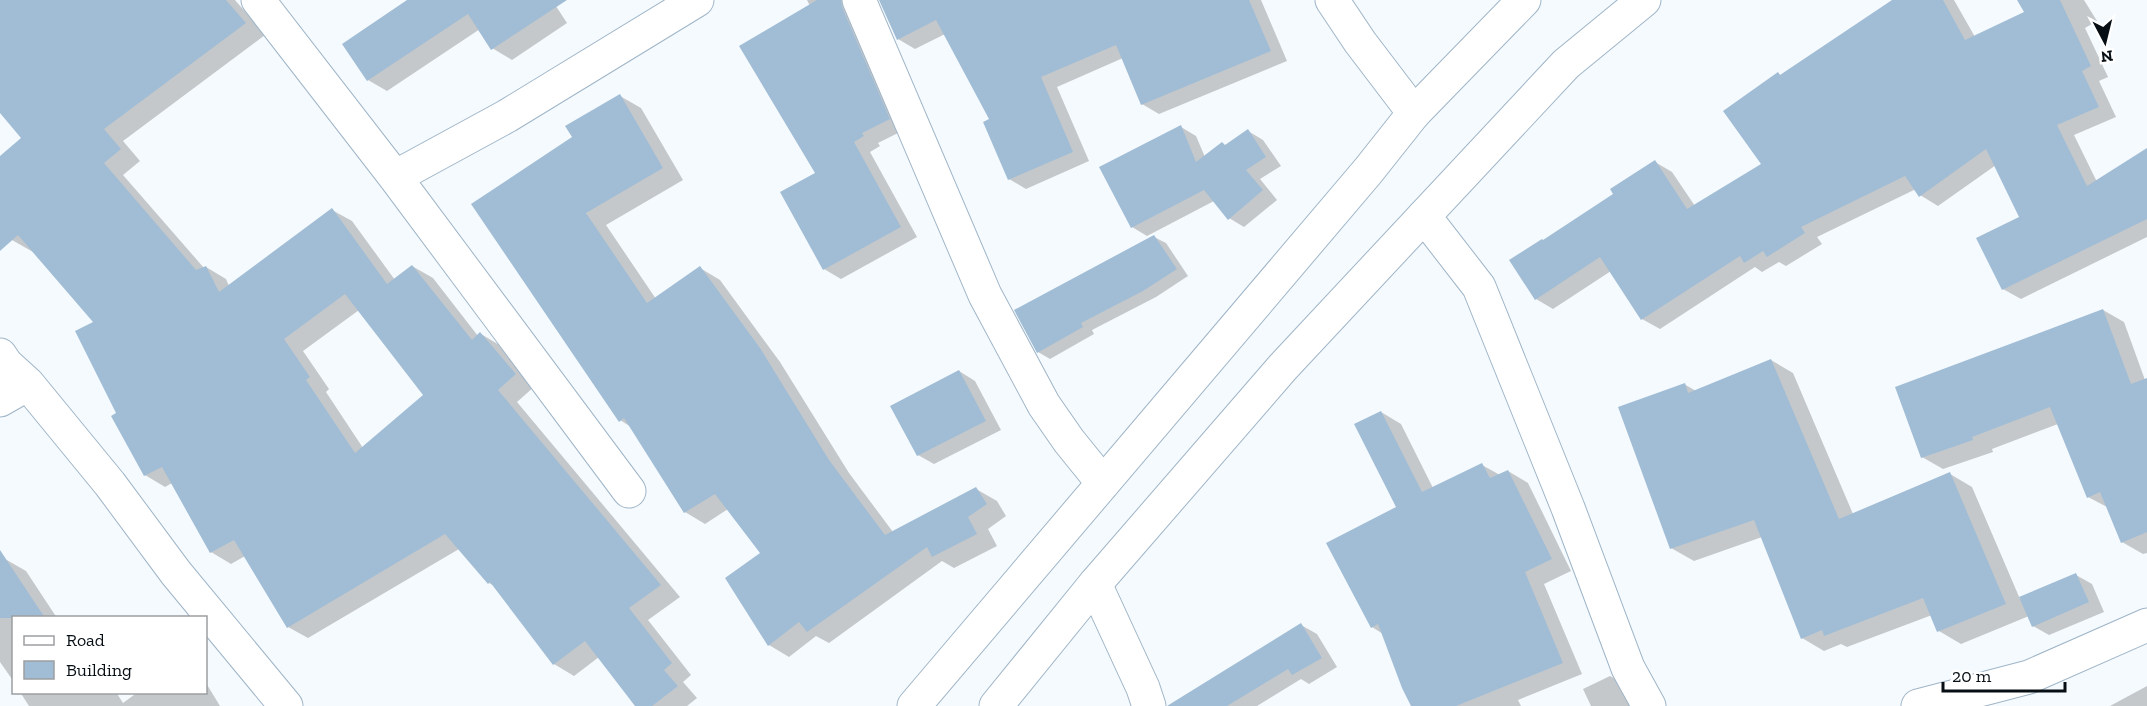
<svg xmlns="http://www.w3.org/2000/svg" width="2147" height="706" viewBox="0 0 2147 706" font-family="'Zilla Slab',serif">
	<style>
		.shadow { fill: #0003; fill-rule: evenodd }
		.building { fill: #a1bdd5; fill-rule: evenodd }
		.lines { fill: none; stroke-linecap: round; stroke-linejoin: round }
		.minor-casing { stroke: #9fb5c7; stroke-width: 35 }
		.secondary-casing { stroke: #9fb5c7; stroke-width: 35 }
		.minor { stroke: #fff; stroke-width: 33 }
		.secondary { stroke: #fff; stroke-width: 33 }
	</style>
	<rect width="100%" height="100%" fill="#f5fafe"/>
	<path class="shadow" d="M0,0H235L265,35L123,141L140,161L123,175L204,268L206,267L226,279L229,286L332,210L352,221L395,280L412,266L433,278L478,336L481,334L501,346L535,386L517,402L680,597L648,620L691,675L683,682L697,698L687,706H637L599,657L574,676L554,664L496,587L489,583L459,549L308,638L288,627L245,556L231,564L211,552L172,483L165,487L145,475L118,414L95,322L33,252L12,240L0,225V158L23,139L0,111ZM359,310L425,395L363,448L326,392L329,389L303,351Z
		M410,0H552L567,23L512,60L492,48L480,29L387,91L368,80Z
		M807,0H855L906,129L878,143L880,146L870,152L917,237L841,279L824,269L818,174L810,6Z
		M881,0H1261L1287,61L1159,114L1142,104L1123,58L1057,87L1089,161L1026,189L1009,179L991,120L945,34L915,49L898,39Z
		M1895,0H1954L1975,37L2026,12L2019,0H2084L2097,21L2085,28L2108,77L2099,81L2116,117L2074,135L2097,182L2147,150V237L2021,299L2003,289L2021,218L1996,165L1938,206L1920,195L1916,189L1817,237L1822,244L1786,266L1779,262L1762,272L1755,267L1660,329L1642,319L1611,271L1553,309L1536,299L1615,194L1655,162L1672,172L1695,206L1763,164L1778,74L1782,76Z
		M620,96L641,108L683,180L606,225L656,299L700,268L720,280L780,362L849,473L893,532L976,489L997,501L1006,516L988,529L997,546L954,568L942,561L829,643L816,636L789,657L769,645L762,553L728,509L705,524L685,512L631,427L620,420L574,138Z
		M1181,127L1196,136L1205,157L1222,143L1226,146L1248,131L1263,140L1281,166L1260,179L1277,200L1244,227L1229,218L1214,201L1147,236L1132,227Z
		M1154,237L1166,243L1188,276L1156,297L1092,330L1094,334L1050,359L1038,352Z
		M2103,310L2124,322L2145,380L2147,379V553L2143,554L2122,542L2107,507L2088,497L2058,424L1992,449L1993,452L1943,469L1922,457Z
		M1771,360L1793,373L1853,514L1950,474L1972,487L2020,599L2076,575L2092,584L2104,612L2049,635L2033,626L2029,616L1961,644L1939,631L1932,615L1847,647L1841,644L1824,651L1802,638L1762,537L1694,561L1671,548L1684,384L1696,391Z
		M959,371L975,381L1001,430L934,464L918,455Z
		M1381,412L1401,424L1433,488L1482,465L1500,475L1508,471L1528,483L1571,571L1544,584L1582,674L1518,700L1521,706H1413L1383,634L1372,627L1398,508Z
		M5,559L26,571L57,618H14V682L0,662V562Z
		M1301,625L1317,634L1337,667L1309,684L1301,679L1257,706H1200Z
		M1610,676L1626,685L1637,706H1591L1583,689Z
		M206,683L220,706H29L20,692H116L123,703L138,692H206Z
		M2147,686V706H2110Z"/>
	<path class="building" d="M0,0H226L246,23L104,129L121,149L104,163L196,270L206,266L219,292L332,208L387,284L412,265L472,340L480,332L516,374L498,390L661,585L629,608L672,663L664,670L678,686L652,706H635L585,641L553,665L490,582L488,584L445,534L287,628L234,540L210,553L162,467L144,476L111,416L116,413L75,331L93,322L18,235L0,251V156L21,138L0,113ZM345,294L423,395L355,453L306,380L310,377L284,339Z
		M407,0H567L491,50L468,14L367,81L342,44Z
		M817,0H841L842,7L890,119L862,133L864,136L854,142L901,227L823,270L780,192L815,173L739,46Z
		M879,0H1249L1271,51L1141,105L1116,45L1041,77L1073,152L1008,180L983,122L989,119L936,20L897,40Z
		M1892,0H1943L1965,40L2024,12L2017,0H2060L2091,66L2082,71L2099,107L2057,125L2087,186L2147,148V219L2002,290L1976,238L2019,217L1986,149L1919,197L1905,176L1801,227L1805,233L1767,257L1763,251L1744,263L1740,256L1641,320L1600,257L1535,300L1509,260L1542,239L1543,240L1613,194L1610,189L1655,160L1687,209L1761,164L1723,111L1778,72L1780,75Z
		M620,94L663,168L586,213L647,303L700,266L760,348L829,460L885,535L976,487L987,504L968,517L977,534L932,557L927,547L807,632L799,622L768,646L725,578L760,553L715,494L684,513L624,418L619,422L471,204L572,137L565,126Z
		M1181,125L1196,162L1222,142L1225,145L1248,129L1266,157L1246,170L1263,190L1228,220L1204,190L1131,228L1099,167Z
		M1154,235L1177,269L1143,291L1081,323L1083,327L1037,353L1014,310Z
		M2103,309L2131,384L2147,378V532L2121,543L2100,492L2087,498L2050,407L1972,437L1973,440L1921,458L1895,387Z
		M1771,359L1839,519L1950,472L2006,604L1937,632L1923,598L1824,636L1822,630L1801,639L1754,520L1670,549L1618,407L1685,383L1688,393Z
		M959,370L986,421L917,456L890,406Z
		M1381,411L1422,492L1482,463L1490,478L1508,470L1552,559L1525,572L1563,663L1456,706H1411L1402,688L1378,624L1371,628L1326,543L1396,507L1354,424Z
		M0,550L45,618H0Z
		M2076,573L2089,602L2032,627L2019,597Z
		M1301,623L1322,658L1292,675L1288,669L1227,706H1167Z"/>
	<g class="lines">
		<defs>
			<path id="minor" d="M258,0L395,177L629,491
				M859,0L985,295L1044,405L1069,441L1103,483
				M1332,0L1360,42L1414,113
				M395,177L507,116L697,0
				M1424,216L1479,287L1568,508L1628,668L1649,706
				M0,355L6,364L28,384L110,484L176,573L286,706
				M0,400L28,384
				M1095,584L1143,688L1149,706
				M1918,706L2029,677L2147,625"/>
			<path id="secondary" d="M914,706L1368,171L1414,113L1524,0
				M996,706L1095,584L1283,367L1566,64L1644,0"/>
		</defs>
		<use href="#minor" class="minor-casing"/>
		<use href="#secondary" class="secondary-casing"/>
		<use href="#minor" class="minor"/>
		<use href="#secondary" class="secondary"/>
	</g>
	<rect x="12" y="616" width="195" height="78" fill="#ffffff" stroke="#9c9fa1" stroke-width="1.5"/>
	<rect x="24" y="636" width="30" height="9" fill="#ffffff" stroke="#9c9fa1" stroke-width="1.5"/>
	<text x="66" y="646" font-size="18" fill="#070f15">Road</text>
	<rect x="24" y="661" width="30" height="18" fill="#a1bdd5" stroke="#9c9fa1" stroke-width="1.5"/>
	<text x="66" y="676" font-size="18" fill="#070f15">Building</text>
	<g transform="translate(2105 42) rotate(173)" stroke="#ffffff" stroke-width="4.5" paint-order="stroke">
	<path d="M0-4.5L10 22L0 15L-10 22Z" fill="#070f15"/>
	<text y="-9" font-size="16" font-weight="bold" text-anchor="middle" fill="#070f15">N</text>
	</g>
	<path d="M1943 682v9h122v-9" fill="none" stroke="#070f15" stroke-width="3"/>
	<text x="1952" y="682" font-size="18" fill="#070f15" stroke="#ffffff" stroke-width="4.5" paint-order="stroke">20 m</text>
</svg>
